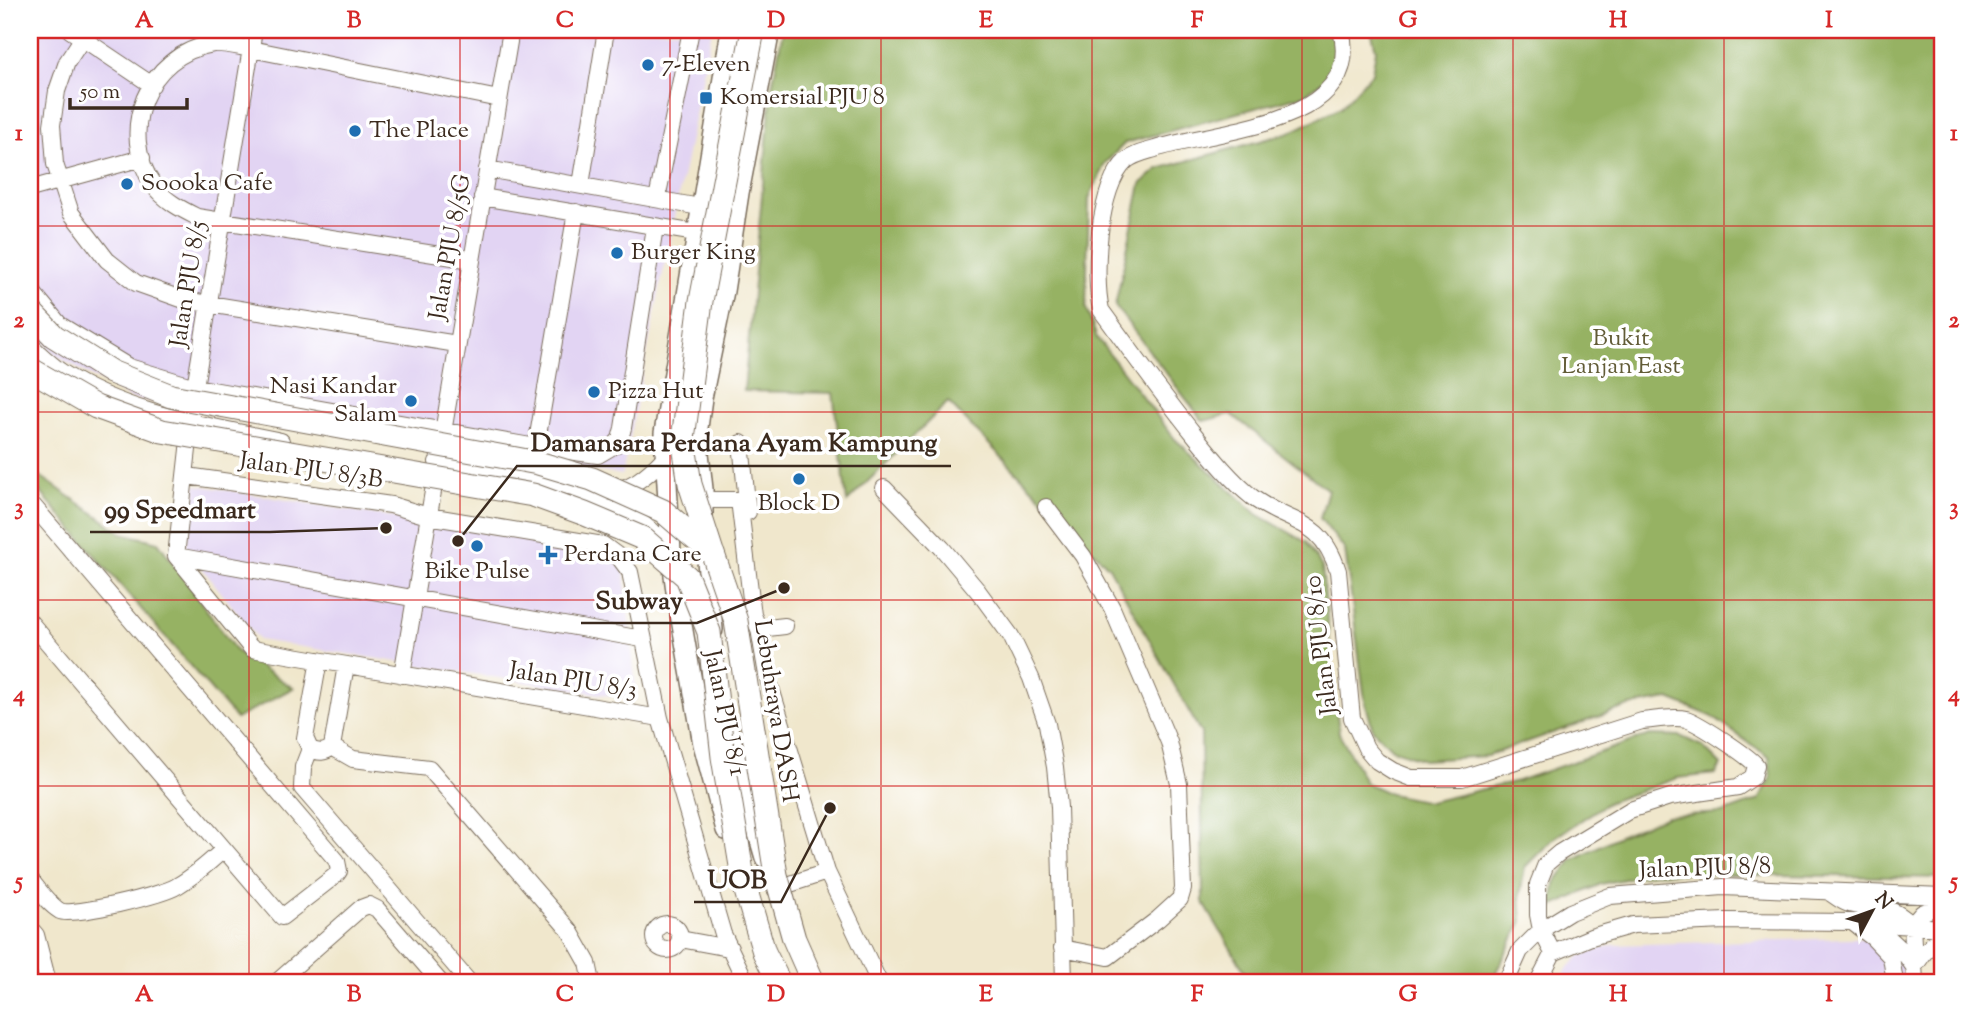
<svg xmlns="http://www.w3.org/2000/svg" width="1973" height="1012" viewBox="0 0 1973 1012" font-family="'Sorts Mill Goudy',serif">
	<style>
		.built { fill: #e2d4f3 }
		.forest { fill: #96b263; stroke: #686e40; stroke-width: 2 }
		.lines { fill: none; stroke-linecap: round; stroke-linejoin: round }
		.minor-casing { stroke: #7a6c5b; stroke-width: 18 }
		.major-casing { stroke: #7a6c5b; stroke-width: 22 }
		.minor { stroke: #fff; stroke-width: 16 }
		.major { stroke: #fff; stroke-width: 19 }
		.highway-bridge-casing { stroke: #7a6c5b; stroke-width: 25; stroke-linecap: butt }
		.highway-bridge { stroke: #fff; stroke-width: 23 }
		.grid { fill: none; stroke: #d62828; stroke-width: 2; stroke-opacity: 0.55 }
		.poi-dot { fill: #1f6fb2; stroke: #fff; stroke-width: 2.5 }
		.labels { text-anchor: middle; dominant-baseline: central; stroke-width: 7; stroke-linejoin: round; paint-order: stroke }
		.poi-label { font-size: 24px; fill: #3b2a1e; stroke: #fff; text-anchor: start }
		.street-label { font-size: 24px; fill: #3b2a1e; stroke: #fff }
		.park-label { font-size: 24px; fill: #625c37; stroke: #fff }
		.leader { fill: none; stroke: #3b2a1e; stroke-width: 2.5 }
		.callout-dot { fill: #3b2a1e; stroke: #fff; stroke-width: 2.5 }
		.callout-label { font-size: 26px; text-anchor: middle; font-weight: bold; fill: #3b2a1e; stroke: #fff; stroke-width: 7; stroke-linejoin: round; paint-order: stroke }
		.neatline { fill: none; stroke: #d62828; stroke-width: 2.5 }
		.grid-label { font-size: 23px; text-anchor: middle; font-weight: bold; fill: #d62828 }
	</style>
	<rect width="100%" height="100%" fill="#fff"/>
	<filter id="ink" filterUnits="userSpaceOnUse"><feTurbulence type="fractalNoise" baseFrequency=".0143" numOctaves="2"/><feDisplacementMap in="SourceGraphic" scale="14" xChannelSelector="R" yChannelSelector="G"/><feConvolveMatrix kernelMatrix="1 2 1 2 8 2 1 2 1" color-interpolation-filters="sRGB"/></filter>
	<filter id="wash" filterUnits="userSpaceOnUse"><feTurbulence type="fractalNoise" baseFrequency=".00686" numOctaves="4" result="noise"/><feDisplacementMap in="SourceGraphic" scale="28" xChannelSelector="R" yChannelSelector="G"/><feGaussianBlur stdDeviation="1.57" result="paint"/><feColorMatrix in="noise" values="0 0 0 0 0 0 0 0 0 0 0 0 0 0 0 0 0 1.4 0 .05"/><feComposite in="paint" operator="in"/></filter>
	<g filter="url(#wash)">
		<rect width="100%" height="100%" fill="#f0e7cc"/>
		<path class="built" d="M30,30H712L622,475L129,398L53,354L30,324Z
			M196,485L605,552L624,569L637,700L259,640L186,548Z
			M1882,937L1903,961L1904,982H1560L1566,970L1580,956L1613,945Z"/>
		<path class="forest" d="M783,30H1332L1337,47L1327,78L1304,95L1125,143L1105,163L1089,198L1086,308L1097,338L1175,439L1257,514L1306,542L1322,567L1339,733L1366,783L1390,794L1429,802L1518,781L1650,735L1680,736L1702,746L1721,765L1716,774L1677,778L1609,802L1554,838L1525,867L1520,895L1522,921L1491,982H1251L1203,902L1201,733L1109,567L948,402L847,502L833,393L744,391L772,86Z
			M1371,30H1943V878L1654,873L1601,884L1552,907L1555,883L1572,860L1619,836L1667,816L1723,813L1759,800L1771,778L1769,757L1711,716L1669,699L1629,706L1487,756L1423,760L1392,749L1373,730L1365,701L1345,550L1320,518L1328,490L1231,414L1203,421L1115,306L1141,184L1158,169L1289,133L1341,107L1372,73L1376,50Z
			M30,469L122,533L158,542L236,651L293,688L236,719L30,480Z"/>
	</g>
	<g filter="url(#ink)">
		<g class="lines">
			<defs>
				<path id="minor" d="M70,30L152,85
					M88,30L67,62L57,91L52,125L55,164L71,213L107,260L136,283L184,300L457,344
					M1341,30C1366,126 1215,129 1155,149C1145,152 1134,154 1126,161C1098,186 1093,275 1101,310C1132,353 1164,397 1197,438C1214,459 1232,481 1252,497C1290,526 1320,515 1338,571L1352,718L1366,748L1377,761L1393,771L1411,778H1462L1642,721C1655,720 1673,716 1686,719C1699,723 1747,755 1756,765L1753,777L1738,787L1670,797L1630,810L1559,853L1546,864L1538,884V915L1541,930L1553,953
					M487,169L700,207
					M581,185L606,30
					M30,189L142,158
					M482,197L696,233
					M657,199L691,30
					M472,260L197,217C181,209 165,201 154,186C116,132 147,54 213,44C225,43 239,47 251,49L499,99
					M30,289L60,325L129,367L195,387L536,447L598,455L615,445L620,439L623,428L655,227
					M30,345C40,354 51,365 63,373C127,415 207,425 281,441
					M741,443L748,512
					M536,447L576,212
					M437,462L605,493C632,488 646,477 664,458
					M187,476L391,505L428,516L603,545L618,556L630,572L660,718L252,649L176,556L195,387L254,30
					M884,488L942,548L978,591L1011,636L1031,678L1047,724L1055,767L1059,807L1064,982
					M703,500H739L753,615L759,629L767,675L827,872L879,982
					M30,502L337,861L339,871L336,875L282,917L30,622
					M578,502C626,513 636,511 669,550
					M1046,507L1083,556L1112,608L1169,742L1179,784L1183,889L1180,899L1158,919L1108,957L1062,948
					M176,556L642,639
					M759,629L785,626
					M319,660L305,738L310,749C319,753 325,753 332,747L346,665
					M402,675L511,30
					M660,718L723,934L746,982
					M332,747L353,759L429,768L570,931L588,963L592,982
					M310,749L303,767L302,788L469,982
					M30,879C39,890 48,904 60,911C72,917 163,895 177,886C194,876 209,863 224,849
					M775,889L827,872
					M1829,892C1835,896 1842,902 1849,904C1878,912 1887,901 1912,925
					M1852,922L1873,938L1891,957L1895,982
					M1873,923L1902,950L1914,967
					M654 937a13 13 0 1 1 26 0a13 13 0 1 1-26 0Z
					M1912,925L1915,982
					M1912,925L1922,913L1943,904
					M30,928L36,935L48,982
					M680,939L729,948
					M1914,967L1924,953L1943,934
					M277,982L361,908L369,905L377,909L440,982
					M1506,982L1520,951L1541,930L1570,912L1610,896L1723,887L1943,896
					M1538,982L1553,953L1591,937L1633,925L1726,921L1852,922L1943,928"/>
				<path id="major" d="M703,515V489L697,435L702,398L724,291L739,193L770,30
					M706,549L713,630
					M728,729L765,858
					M726,830L703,744L676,591L671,552L664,433L731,30"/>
			</defs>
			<use href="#minor" class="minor-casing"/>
			<use href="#major" class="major-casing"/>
			<use href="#minor" class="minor"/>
			<use href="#major" class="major"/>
			<defs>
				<path id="highway-bridge" d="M30,311L54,336L111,372L171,396L538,463L592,479L663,511L713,554L736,621L776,875L794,939L813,982
					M30,369L96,407L162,431L533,495L585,514L642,538L687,577L709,632L723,757L744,884L764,952L779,982
					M712,552L690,484L683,439L701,301L753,30"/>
			</defs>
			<use href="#highway-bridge" class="highway-bridge-casing"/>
			<use href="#highway-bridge" class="highway-bridge"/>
		</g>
	</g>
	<path class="grid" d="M249,30V982M460,30V982M670,30V982M881,30V982M1092,30V982M1302,30V982M1513,30V982M1724,30V982M30,226H1943M30,412H1943M30,600H1943M30,786H1943"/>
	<g class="poi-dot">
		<circle cx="648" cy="65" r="7"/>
		<rect x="699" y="91" width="14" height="14" rx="3.5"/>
		<circle cx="355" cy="131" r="7"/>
		<circle cx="127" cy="184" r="7"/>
		<circle cx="617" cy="253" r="7"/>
		<circle cx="594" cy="392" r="7"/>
		<circle cx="411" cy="401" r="7"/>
		<circle cx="799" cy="479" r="7"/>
		<circle cx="477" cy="546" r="7"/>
		<path d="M544.5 544.5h7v7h7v7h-7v7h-7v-7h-7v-7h7z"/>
	</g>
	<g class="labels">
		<g class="poi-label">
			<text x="662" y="65">7-Eleven</text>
			<text x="720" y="98">Komersial PJU 8</text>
			<text x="369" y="131">The Place</text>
			<text x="141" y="184">Soooka Cafe</text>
			<text x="631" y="253">Burger King</text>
			<text x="397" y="387" text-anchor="end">Nasi Kandar<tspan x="397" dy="28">Salam</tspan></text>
			<text x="608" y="392">Pizza Hut</text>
			<text x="799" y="504" text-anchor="middle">Block D</text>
			<text x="564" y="555">Perdana Care</text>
			<text x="477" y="572" text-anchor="middle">Bike Pulse</text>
		</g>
		<g class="street-label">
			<text transform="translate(451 247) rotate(-80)">Jalan PJU 8/5G</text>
			<text transform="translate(189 284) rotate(-81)">Jalan PJU 8/5</text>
			<text transform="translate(311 471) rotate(8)">Jalan PJU 8/3B</text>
			<text transform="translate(1322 645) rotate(-97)">Jalan PJU 8/10</text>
			<text transform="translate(573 681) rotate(9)">Jalan PJU 8/3</text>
			<text transform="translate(775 711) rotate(81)">Lebuhraya DASH</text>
			<text transform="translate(724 713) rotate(78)">Jalan PJU 8/1</text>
			<text transform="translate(1705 869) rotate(-2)">Jalan PJU 8/8</text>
		</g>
		<g class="park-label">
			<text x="1621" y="339">Bukit<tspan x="1621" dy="28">Lanjan East</tspan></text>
		</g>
	</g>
	<path class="leader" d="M458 541L517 466H951M386 528L270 532H90M784 588L697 623H581M830 808L781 902H694"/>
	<g class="callout-dot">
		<circle cx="458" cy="541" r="7"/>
		<circle cx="386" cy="528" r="7"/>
		<circle cx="784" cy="588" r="7"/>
		<circle cx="830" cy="808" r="7"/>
	</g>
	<g class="callout-label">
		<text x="734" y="451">Damansara Perdana Ayam Kampung</text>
		<text x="180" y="518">99 Speedmart</text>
		<text x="639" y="609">Subway</text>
		<text x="737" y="888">UOB</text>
	</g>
	<rect width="1973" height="1012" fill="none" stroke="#fff" stroke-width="77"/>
	<g transform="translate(1872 911) rotate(49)" stroke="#ffffff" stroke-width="5" paint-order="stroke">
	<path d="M0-5L12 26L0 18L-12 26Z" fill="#3b2a1e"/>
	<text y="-10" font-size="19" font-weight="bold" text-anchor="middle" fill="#3b2a1e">N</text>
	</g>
	<path d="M70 98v10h117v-10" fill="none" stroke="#3b2a1e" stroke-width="3.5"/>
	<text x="80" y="98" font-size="21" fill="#3b2a1e" stroke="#ffffff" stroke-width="5" paint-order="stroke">50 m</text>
	<rect x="38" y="38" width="1896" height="936" class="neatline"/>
	<g class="grid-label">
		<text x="144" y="27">A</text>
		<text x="354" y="27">B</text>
		<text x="565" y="27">C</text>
		<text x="776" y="27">D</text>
		<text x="986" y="27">E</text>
		<text x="1197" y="27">F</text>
		<text x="1408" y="27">G</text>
		<text x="1618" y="27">H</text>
		<text x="1829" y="27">I</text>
		<text x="19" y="140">1</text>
		<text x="1954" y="140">1</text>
		<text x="19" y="327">2</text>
		<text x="1954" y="327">2</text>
		<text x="19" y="514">3</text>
		<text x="1954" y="514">3</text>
		<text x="19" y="701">4</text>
		<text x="1954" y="701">4</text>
		<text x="19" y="888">5</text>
		<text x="1954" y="888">5</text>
		<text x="144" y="1001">A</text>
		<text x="354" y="1001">B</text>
		<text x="565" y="1001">C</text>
		<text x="776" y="1001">D</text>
		<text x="986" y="1001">E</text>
		<text x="1197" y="1001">F</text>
		<text x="1408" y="1001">G</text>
		<text x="1618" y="1001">H</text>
		<text x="1829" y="1001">I</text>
	</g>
</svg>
